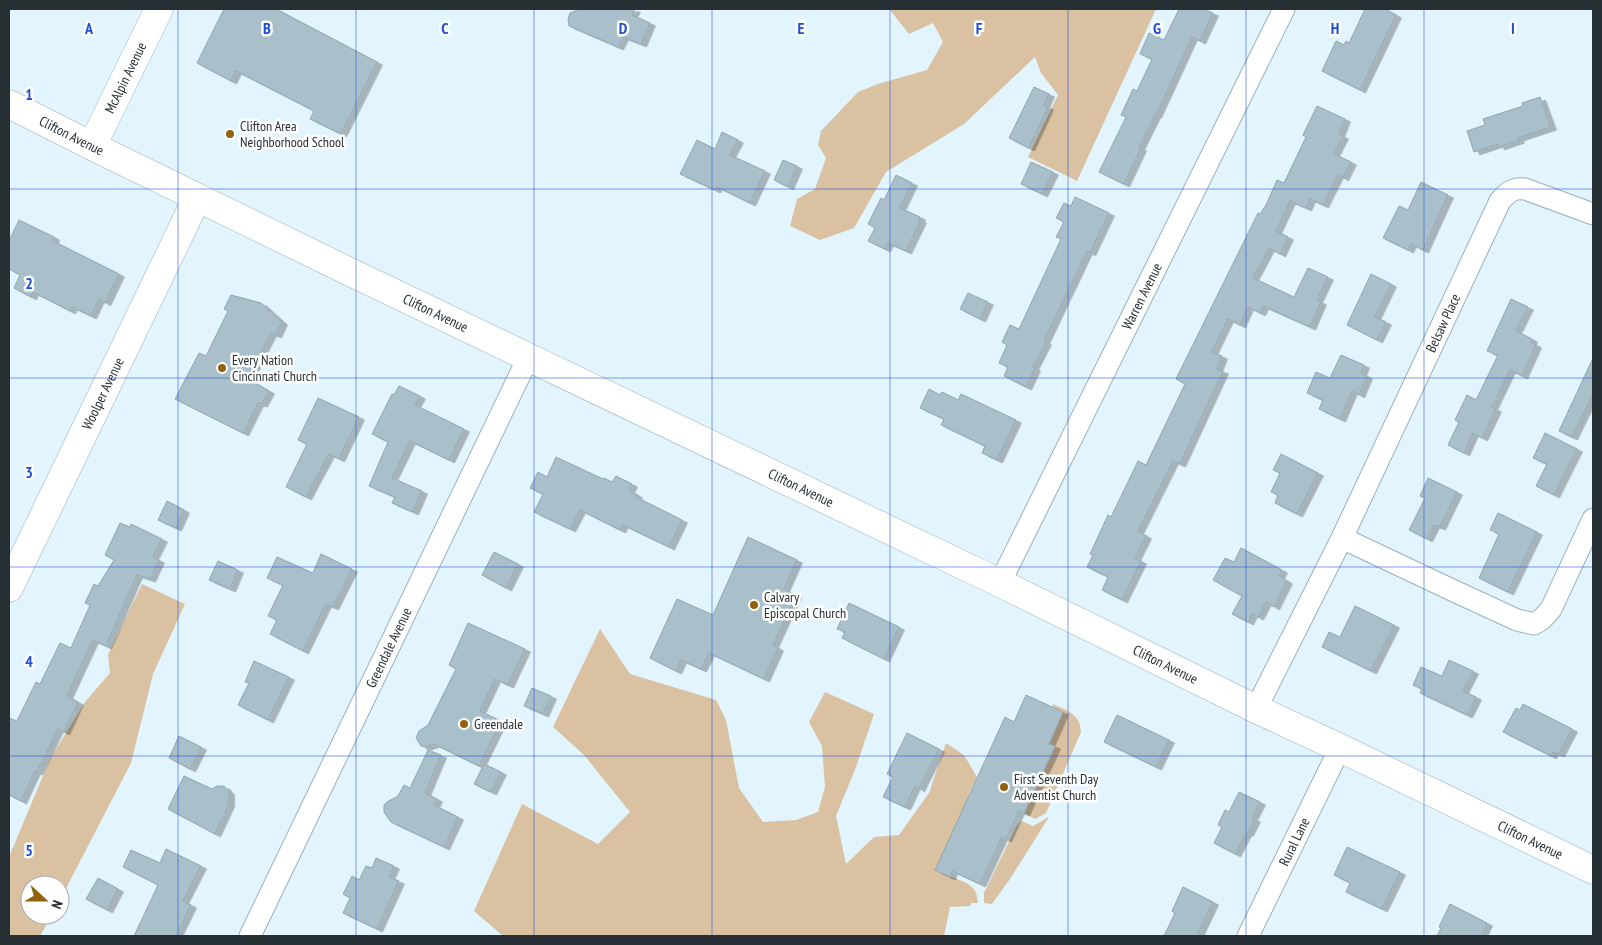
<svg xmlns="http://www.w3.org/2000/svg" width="1602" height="945" viewBox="0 0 1602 945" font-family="'PT Sans Narrow',sans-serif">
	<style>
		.green { fill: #d9c1a2 }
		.building { fill: #a9c0ca; stroke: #8fa6b0; filter: url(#shadow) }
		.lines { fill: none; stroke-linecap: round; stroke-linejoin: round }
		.street-casing { stroke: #99b0ba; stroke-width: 23 }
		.secondary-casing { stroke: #99b0ba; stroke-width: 29 }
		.street { stroke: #fff; stroke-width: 21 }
		.secondary { stroke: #fff; stroke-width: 28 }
		.grid { fill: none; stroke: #1d4ed8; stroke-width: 1; stroke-opacity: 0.55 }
		.poi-dot { fill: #91610f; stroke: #fff; stroke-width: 2 }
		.labels { text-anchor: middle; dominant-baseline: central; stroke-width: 5; stroke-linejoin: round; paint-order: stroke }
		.street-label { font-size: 14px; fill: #263034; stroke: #fff }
		.poi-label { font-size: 14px; fill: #263034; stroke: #fff; text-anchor: start }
		.grid-label { font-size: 16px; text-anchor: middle; font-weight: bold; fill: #1d4ed8; stroke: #fff; stroke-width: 5; stroke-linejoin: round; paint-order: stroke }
	</style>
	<defs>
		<filter id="shadow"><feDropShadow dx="5.5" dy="3" stdDeviation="0" flood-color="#0004"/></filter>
	</defs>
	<rect width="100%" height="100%" fill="#e2f5fe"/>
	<path class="green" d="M891,9H1156L1077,181L1028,157L1058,95L1041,73L1035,57L964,124L886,172L854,228L820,240L790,226L797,199L815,189L826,158L818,145L821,131L858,92L878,84L927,70L943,42L933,23L909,34L890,10Z
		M142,584L185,604L153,674L131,763L60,900V885H30V915H52L40,936H9V857L50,759L85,702L110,673L108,655Z
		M600,629L630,674L716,700L726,720L739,788L763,822L796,820L818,812L825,787L822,746L809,722L825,692L874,714L856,767L836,816L846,864L874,837L899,835L929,793L946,743L964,755L977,777L968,796L973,799L961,815L935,870L950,877H953C968,884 977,885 978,903H971L970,906L950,907L944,936H503L474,911L522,804L598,844L630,812L584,755L553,727Z
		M1053,704C1068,711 1080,714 1081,732L1046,813L1035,819L1024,813L1055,747L1049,744L1063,712L1052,707Z
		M1049,817L1010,879L992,904L984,903V893L1017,825L1022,821L1033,826Z"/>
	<path class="building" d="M224,9H276L377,62L341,134L310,119L314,111L236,71L231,81L197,63Z
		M581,9H635L632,15L650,23L641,44L623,37L618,47L569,26L568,19L570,13Z
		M1179,9H1203L1213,13L1200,41L1192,37L1156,115H1155L1139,147L1141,148L1124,184L1099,172L1126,117L1121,115L1133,89L1137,91L1152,59L1140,54L1149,33L1164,40Z
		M1365,9H1385L1396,15L1360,90L1322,71L1336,41L1344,45L1346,41L1349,43Z
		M1034,87L1049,94L1044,105L1048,107L1029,148L1009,138Z
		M1540,97L1551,127L1518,138L1519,140L1499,147L1498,144L1474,152L1467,131L1485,125L1483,119L1523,106L1522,103Z
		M1317,106L1345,119L1339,134L1343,136L1334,154L1351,162L1343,178L1338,175L1323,205L1310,199L1306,208L1290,201L1276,231L1288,237L1280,254L1269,248L1253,278L1294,297L1308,268L1328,277L1317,300L1321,302L1310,327L1263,306L1260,313L1248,307L1240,325L1228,319L1212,352L1222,356L1217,369L1223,371L1180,464L1173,461L1138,531L1146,536L1135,558L1141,561L1122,600L1102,590L1108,577L1087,567L1093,555L1090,554L1108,515L1111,517L1138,461L1146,465L1185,384L1176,379L1258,213L1260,214L1266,205L1277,180L1284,183L1306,137L1303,135Z
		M722,132L738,140L730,155L765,171L750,203L717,187L715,190L680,174L697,140L715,149Z
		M783,160L797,166L788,187L774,180Z
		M1031,162L1053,172L1042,194L1021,184Z
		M896,175L912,183L900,208L920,217L919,220H921L906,251L888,243L885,249L868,241L875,228L868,224L881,198L884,200Z
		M1421,182L1448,195L1423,250L1411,244L1408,250L1383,238L1399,206L1408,210Z
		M1075,197L1109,213L1090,253L1087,251L1044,341L1046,342L1033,367L1035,368L1026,387L1004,376L1008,367L999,363L1007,345L1002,342L1010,325L1019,329L1061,239L1056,237L1064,222L1056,218L1064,203L1071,206Z
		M19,220L54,237L53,241L119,274L105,303L99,299L91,316L72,307L70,311L33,292L31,297L14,288L20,275L9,269V241Z
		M1371,274L1391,284L1375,317L1386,322L1377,340L1347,325Z
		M968,293L988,302L980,319L960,309Z
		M231,295L261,303L282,322L276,335L271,333L248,379L269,391L262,404L258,403L243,433L175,399L199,353L206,356L228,311L224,309Z
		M1511,299L1528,307L1516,331L1532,339L1531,342L1536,345L1522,376L1510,370L1492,407L1496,409L1482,438L1473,433L1464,453L1448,445L1459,422L1455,420L1467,395L1476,400L1498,355L1487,351Z
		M1341,355L1364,365L1361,373L1367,376L1359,395L1352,391L1340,419L1319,409L1323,400L1307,393L1316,372L1330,378Z
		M1593,358V394L1572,437L1559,431Z
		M399,386L420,396L415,405L464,429L449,460L410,441L392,478L422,491L413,512L392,503L395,497L369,486L388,442L372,434L392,394L394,395Z
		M929,389L940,395L942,392L958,400L961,394L1016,420L997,460L982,453L985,446L941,425L944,419L920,408Z
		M318,398L359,417L339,459L329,454L306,497L286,487L307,444L298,440Z
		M1545,433L1577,449L1554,495L1536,486L1547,464L1533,458Z
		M1281,454L1318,473L1297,514L1275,503L1278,495L1271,492L1280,473L1273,470Z
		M556,457L603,479L604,478L612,482L616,476L632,484L629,490L637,495L636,497L682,520L669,547L623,525L620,530L580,510L570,529L534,512L543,494L530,488L538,472L547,477Z
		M1428,478L1457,492L1440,527L1434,525L1427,539L1409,530L1425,498L1420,496Z
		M167,501L184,510L176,528L158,520Z
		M1498,513L1537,532L1508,592L1479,578L1499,534L1490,530Z
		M120,523L130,527L131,524L162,539L153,557L159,560L150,579L137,575L106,646L93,640L67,696L78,702L64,732L58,729L37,772L35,771L21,801L9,795V718L17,721L36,682L40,684L60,643L71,648L90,605L85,603L94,584L98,586L114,560L105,555Z
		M748,537L797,560L784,589L796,595L773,645L778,648L764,679L709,653L701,669L681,660L676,671L650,658L677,599L713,615Z
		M1241,548L1282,570L1279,576L1287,581L1274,607L1266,602L1258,617L1252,614L1248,622L1232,614L1242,596L1213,580L1225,558L1234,562Z
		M494,552L518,564L506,588L482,575Z
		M321,554L352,569L333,607L326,604L303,651L270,634L277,620L268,616L283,585L267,578L277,557L313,573Z
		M218,561L238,570L230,589L209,580Z
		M849,603L899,627L884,659L842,638L845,632L837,629Z
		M1355,606L1394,625L1371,671L1322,647L1329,632L1340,637Z
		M468,623L525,649L508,685L495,679L480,711L501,721L479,766L434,744L426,747L421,746L416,738L419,731L428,725L456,669L449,665Z
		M1449,660L1473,671L1463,691L1476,697L1467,715L1420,693L1422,689L1413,685L1421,667L1442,676Z
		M254,661L289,677L268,720L238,705L249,683L245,682Z
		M532,688L551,696L543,714L524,706Z
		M1026,695L1063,712L1049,744L1055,746L1024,813L1019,811L1006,839L1002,837L980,884L952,871L950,877L935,870L1005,717L1014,722Z
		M1523,704L1572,729L1559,754L1553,752L1551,756L1503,732L1516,708L1520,710Z
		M1117,715L1169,740L1156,767L1104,742Z
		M907,733L939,749L919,789L915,786L905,807L883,797L893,777L887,774Z
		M179,736L201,747L190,769L169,758Z
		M428,750L441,755L425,793L437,799L434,805L458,817L444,847L391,822L384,812V805L387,802L398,796L404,785L410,788Z
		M484,764L501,772L491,792L474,784Z
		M184,776L212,789L217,786H224L229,792V804L215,834L168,809Z
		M1239,792L1260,802L1252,818L1255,819L1248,833H1246L1235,854L1214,843L1222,827L1218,825L1225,810L1229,812Z
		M1347,847L1400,872L1382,909L1346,892L1350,883L1334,875Z
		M166,849L201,866L183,901L191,905L176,936H134L158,885L123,867L131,850L160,863Z
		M376,858L394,866L389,877L399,881L377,929L343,913L350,898L343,894L352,876L359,880L366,866L372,868Z
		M98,878L118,889L107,910L86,899Z
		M1183,887L1213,902L1197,936H1164L1175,913L1172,911Z
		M1450,904L1487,923L1481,936H1437L1441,928L1439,927Z"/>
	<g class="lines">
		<defs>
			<g id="street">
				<path d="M1593,214L1525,189C1512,188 1508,192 1500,201L1342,538L1452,590L1517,620L1534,624L1542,619L1551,609L1593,519"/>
				<path id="s1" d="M1000,583L1284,9"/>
				<path d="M1256,709L1342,538"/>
				<path id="s2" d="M250,936L528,358"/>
				<path id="s3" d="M1248,936L1340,748"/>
			</g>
			<g id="secondary">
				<path id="s4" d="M9,104L92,146L348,271L1000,583L1256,709L1340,748L1593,870"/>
				<path id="s5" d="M92,146L159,9"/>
				<path id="s6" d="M9,588L197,198"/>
			</g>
		</defs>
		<use href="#street" class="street-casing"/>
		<use href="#secondary" class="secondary-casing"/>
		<use href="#street" class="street"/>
		<use href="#secondary" class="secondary"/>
	</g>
	<path class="grid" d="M178,9V936M356,9V936M534,9V936M712,9V936M890,9V936M1068,9V936M1246,9V936M1424,9V936M9,189H1593M9,378H1593M9,567H1593M9,756H1593"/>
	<g class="poi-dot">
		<circle cx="230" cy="134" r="5"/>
		<circle cx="222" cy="368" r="5"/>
		<circle cx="754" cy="605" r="5"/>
		<circle cx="464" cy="724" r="5"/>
		<circle cx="1004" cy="787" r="5"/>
	</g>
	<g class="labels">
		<g class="street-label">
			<text stroke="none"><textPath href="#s5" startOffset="76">McAlpin Avenue</textPath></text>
			<text stroke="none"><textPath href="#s4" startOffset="70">Clifton Avenue</textPath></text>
			<text stroke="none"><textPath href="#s1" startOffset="320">Warren Avenue</textPath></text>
			<text stroke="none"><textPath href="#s4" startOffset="475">Clifton Avenue</textPath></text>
			<text transform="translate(1443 323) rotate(-65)">Belsaw Place</text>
			<text stroke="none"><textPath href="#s6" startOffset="216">Woolper Avenue</textPath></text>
			<text stroke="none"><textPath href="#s4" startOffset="880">Clifton Avenue</textPath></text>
			<text stroke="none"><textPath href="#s2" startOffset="320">Greendale Avenue</textPath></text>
			<text stroke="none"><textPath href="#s4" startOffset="1285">Clifton Avenue</textPath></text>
			<text stroke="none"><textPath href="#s4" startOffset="1690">Clifton Avenue</textPath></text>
			<text stroke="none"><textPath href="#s3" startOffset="105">Rural Lane</textPath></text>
		</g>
		<g class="poi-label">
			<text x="240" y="126">Clifton Area<tspan x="240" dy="16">Neighborhood School</tspan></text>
			<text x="232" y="360">Every Nation<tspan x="232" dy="16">Cincinnati Church</tspan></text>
			<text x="764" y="597">Calvary<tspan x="764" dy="16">Episcopal Church</tspan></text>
			<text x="474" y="724">Greendale</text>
			<text x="1014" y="779">First Seventh Day<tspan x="1014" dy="16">Adventist Church</tspan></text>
		</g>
	</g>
	<g class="grid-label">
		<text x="89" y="34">A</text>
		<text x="267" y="34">B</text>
		<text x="445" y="34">C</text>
		<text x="623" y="34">D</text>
		<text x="801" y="34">E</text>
		<text x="979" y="34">F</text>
		<text x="1157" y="34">G</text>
		<text x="1335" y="34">H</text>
		<text x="1513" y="34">I</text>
		<text x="29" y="100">1</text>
		<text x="29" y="289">2</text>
		<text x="29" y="478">3</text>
		<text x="29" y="667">4</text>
		<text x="29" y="856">5</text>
	</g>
	<rect width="1602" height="945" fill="none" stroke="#263034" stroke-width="20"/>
	<g transform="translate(45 900) rotate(111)"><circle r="24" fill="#ffffff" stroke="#a8acae"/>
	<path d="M0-4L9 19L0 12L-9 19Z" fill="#91610f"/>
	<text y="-8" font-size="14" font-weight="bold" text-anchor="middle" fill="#263034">N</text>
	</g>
</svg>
